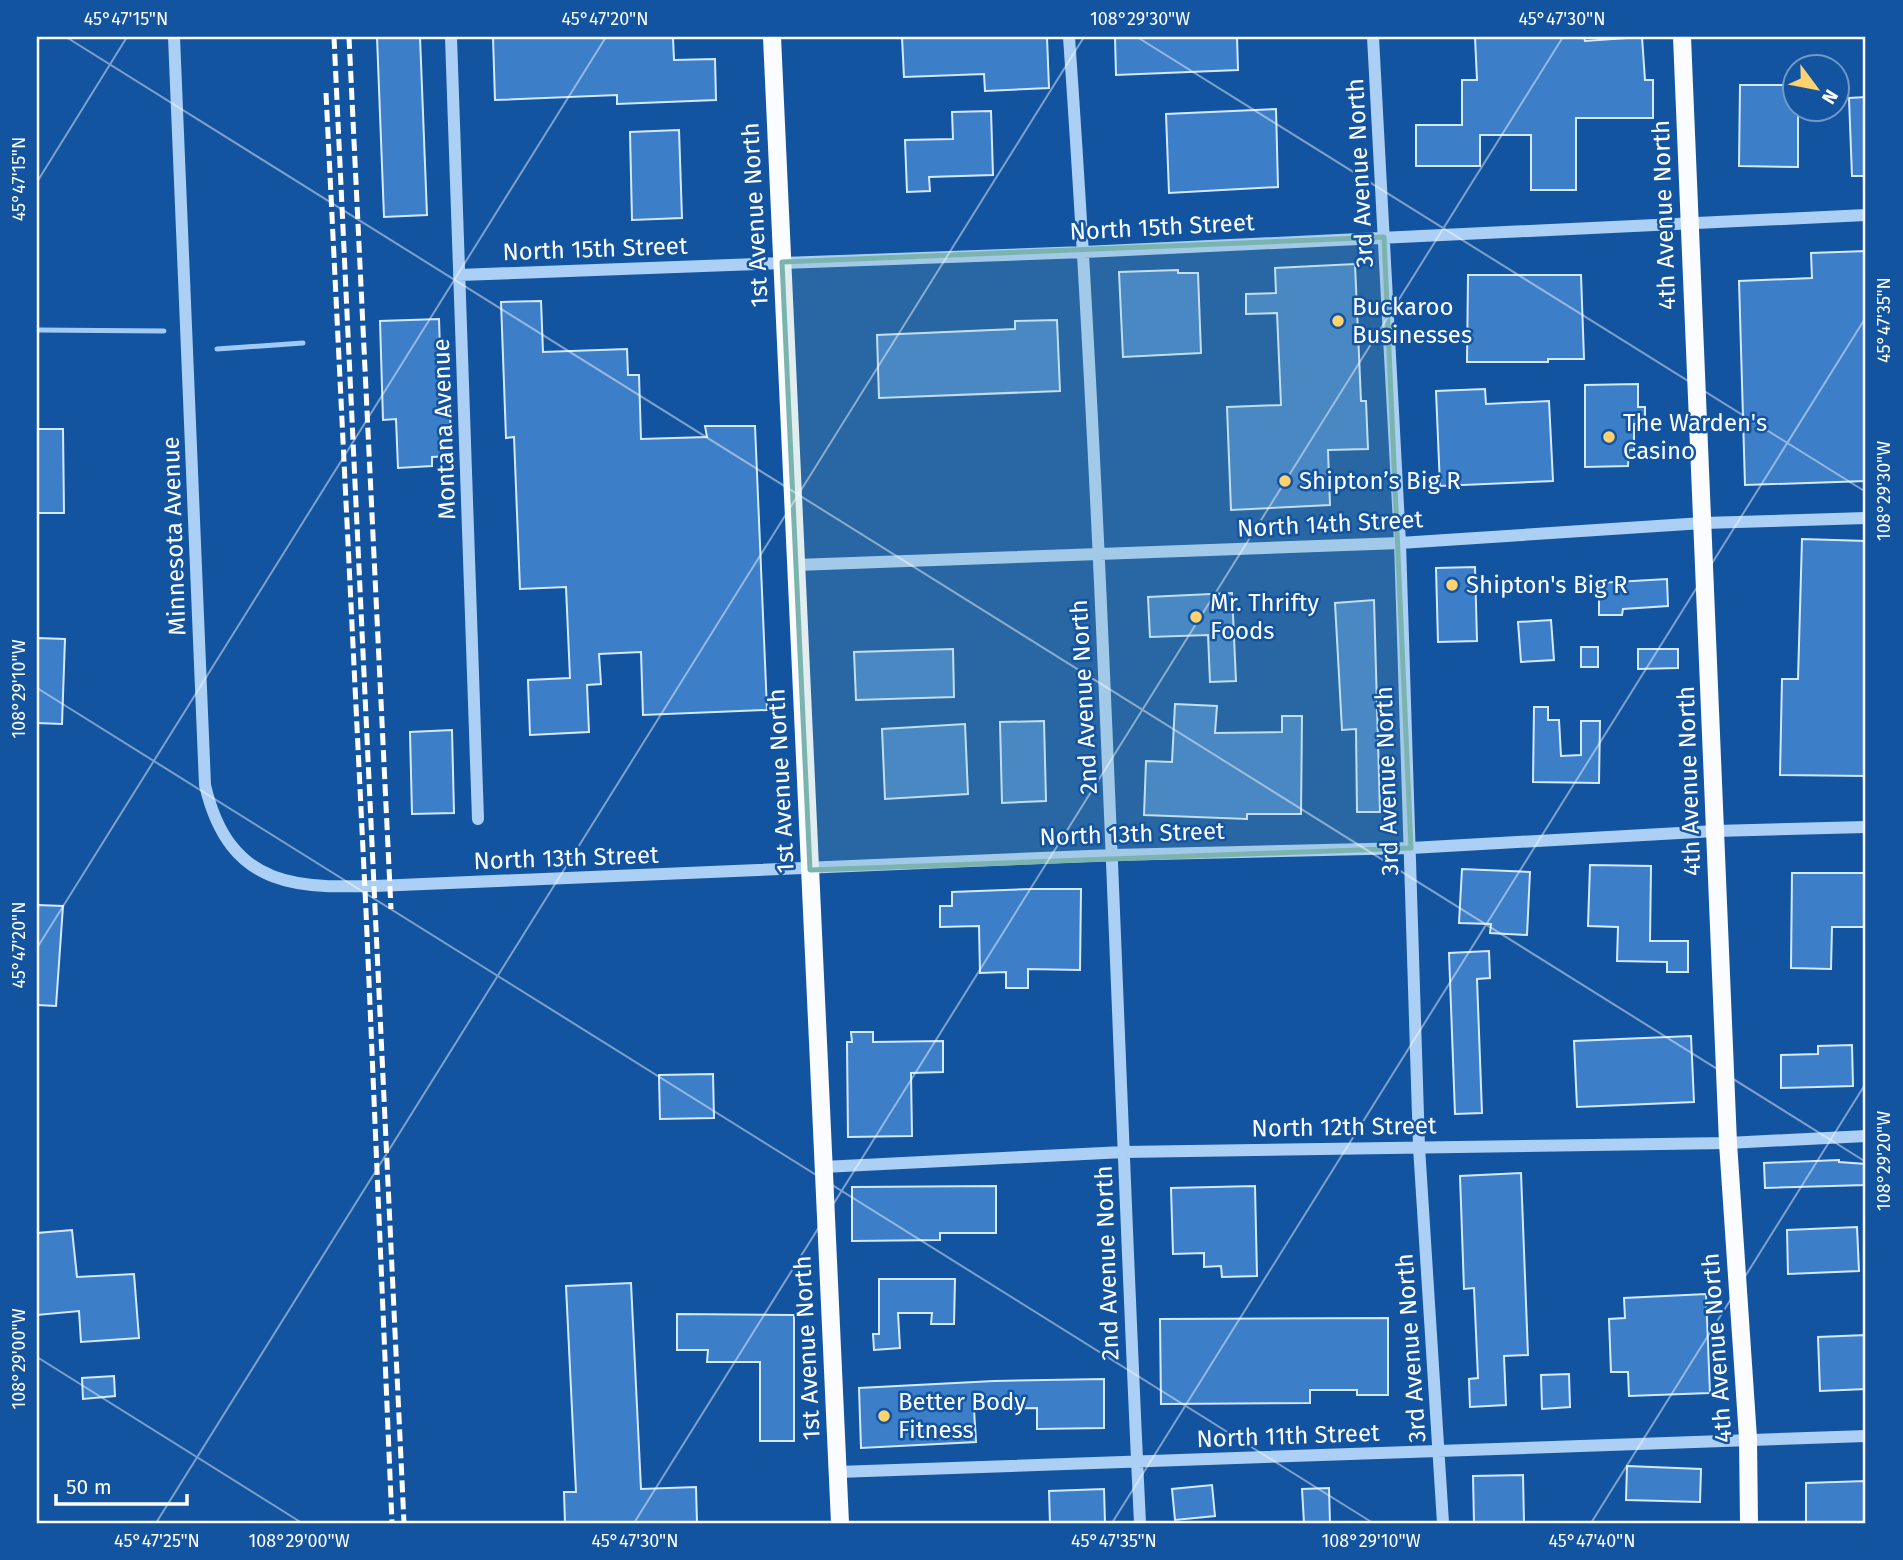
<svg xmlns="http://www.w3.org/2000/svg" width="1903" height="1560" viewBox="0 0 1903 1560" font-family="'Fira Sans',sans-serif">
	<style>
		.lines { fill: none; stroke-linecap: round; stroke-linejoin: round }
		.stream { stroke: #9fcaf7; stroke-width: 5 }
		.building { fill: #3c7ec8; stroke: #d5e9fe; stroke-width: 2 }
		.minor { stroke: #accff5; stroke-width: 12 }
		.major { stroke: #fafcff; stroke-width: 18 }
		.rail { stroke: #fff; stroke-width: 5; stroke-dasharray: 12 5; stroke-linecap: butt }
		.marked { fill: #7bb4af; fill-opacity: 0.2; stroke: #7bb4af; stroke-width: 5; stroke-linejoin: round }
		.ticks { fill: none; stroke: #fff; stroke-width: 2; stroke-opacity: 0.45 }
		.poi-dot { fill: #ffd270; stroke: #1354a1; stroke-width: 2.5 }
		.labels { text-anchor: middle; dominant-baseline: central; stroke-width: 5; stroke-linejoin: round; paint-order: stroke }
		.street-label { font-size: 24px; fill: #fff; stroke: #1354a1 }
		.poi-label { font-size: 24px; fill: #fff; stroke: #1354a1; text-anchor: start }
		.neatline { fill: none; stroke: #fff; stroke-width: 2.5 }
		.ticks-label { font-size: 18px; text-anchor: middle; fill: #fff }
	</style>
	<rect width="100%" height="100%" fill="#1354a1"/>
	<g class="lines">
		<path class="stream" d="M37,330L164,331
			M217,349L303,343"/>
	</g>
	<path class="building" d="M377,37H420L427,215L384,217Z
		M493,37H673L674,60L715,59L716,100L617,104V95L495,100Z
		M902,37H1047L1049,88L985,91L984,74L904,77Z
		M1115,37H1237L1238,70L1116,75Z
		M1475,37H1584L1585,41L1642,37L1645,80H1653V118H1576V190H1531V135H1480V166H1416V125H1462V80H1477Z
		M1740,85H1795V108H1798V167L1739,166Z
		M1866,97V176H1852L1849,98Z
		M1276,109L1278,187L1169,193L1166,114Z
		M991,111L993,175L929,177L930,191L907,192L905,140L953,139L952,112Z
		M679,130L682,218L632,220L630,132Z
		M1866,251V481L1745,485L1739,281L1812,278L1811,253Z
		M1355,264L1361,401H1366L1368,449L1328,450L1330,505L1231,510L1227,407L1281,405L1277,313L1246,314V294L1276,293L1275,268Z
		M1178,270V273H1198L1201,353L1123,357L1119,272Z
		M1468,275H1581L1584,359H1548V362H1467Z
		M541,301L543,352L627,349L628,375H639L641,439L707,437L705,426H755L767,710L643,715L641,652L599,654L601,684L587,685L589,732L530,735L528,680L570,678L566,587L520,589L514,437L506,438L501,302Z
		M439,319L442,408H450L451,456L432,457V466L398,468L396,419L383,420L380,321Z
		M1057,320L1060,391L879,398L877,335L1015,329V321Z
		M1638,384V407H1645V424H1634V450H1629L1628,466L1585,467V385Z
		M1485,389L1486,404L1549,401L1553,481L1440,486L1436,391Z
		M37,429H63L64,513H37Z
		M1802,539L1866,541V776L1780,775L1782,679H1798Z
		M1475,567L1477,641L1438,642L1436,568Z
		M1667,579L1668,606L1623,609L1622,615H1599V583Z
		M1232,593L1236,681L1210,682L1208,635L1150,637L1148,597Z
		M1374,600L1380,812H1357L1356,729L1342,730L1335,603Z
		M1551,620L1554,660L1521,662L1518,622Z
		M37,638L65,639L62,724L37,723Z
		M1581,647H1598V667H1581Z
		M953,649L954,697L856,700L854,652Z
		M1638,649H1678V668L1638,669Z
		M1175,704L1217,706L1215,733L1282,732V716H1302L1301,814H1247V819L1144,815L1146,761L1172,762Z
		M1534,707H1548V720H1559L1561,756L1581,755V721H1600L1599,783L1533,782Z
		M1044,721L1046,801L1002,803L1000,722Z
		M965,724L968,794L885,799L882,729Z
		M452,730L454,813L412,814L410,732Z
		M1590,865L1651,866L1650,941H1688V972H1667V962L1617,961L1618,927L1588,926Z
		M1462,869L1530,872L1527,935L1490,933L1491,924L1459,923Z
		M1792,873H1866V927H1832L1831,969L1791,968Z
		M1032,889H1081L1080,970L1028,969V988H1006V972L980,973L979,926L940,927V906H952V892Z
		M37,905L63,906L56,1006L37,1005Z
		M1489,951L1490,978L1477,979L1482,1113L1455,1114L1449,953Z
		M851,1032H873V1042L943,1041V1072L911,1073L912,1136L848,1137L847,1042H852Z
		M1691,1036L1694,1102L1577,1107L1574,1041Z
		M1852,1045L1853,1086L1781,1088V1055L1818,1054V1046Z
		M713,1074L714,1118L660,1119L659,1075Z
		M1839,1160V1162L1866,1164V1185L1765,1188L1764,1163Z
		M1521,1173L1528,1355L1504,1356L1506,1405L1470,1407L1469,1379L1478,1378L1474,1288L1464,1289L1460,1176Z
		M996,1186V1233H940V1240L852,1241V1187Z
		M1255,1186L1257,1276L1222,1277L1221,1266L1204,1267V1253L1173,1254L1171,1188Z
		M1857,1227L1859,1271L1788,1274L1787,1230Z
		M72,1230L77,1277L134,1274L139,1338L81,1342L79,1311L37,1315V1233Z
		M879,1279H955L954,1324H931L932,1313H898L900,1348L874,1350L873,1334H879Z
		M631,1283L641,1489L696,1487L697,1523H565L564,1492H576L566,1286Z
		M1706,1294L1710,1393L1629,1396L1628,1372H1611L1609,1319L1625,1318L1624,1298Z
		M677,1314L794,1315V1441H760V1362H707L708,1350H677Z
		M1388,1318V1395H1357V1390H1310V1403L1161,1404L1160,1319Z
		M1866,1335V1389L1820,1391L1818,1337Z
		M1569,1374L1570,1407L1542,1409L1541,1375Z
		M114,1376L115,1396L83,1399L82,1378Z
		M1104,1379V1428L1037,1429V1408L974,1409L976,1442L861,1448L859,1388L994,1381Z
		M1627,1466L1701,1469L1700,1502L1626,1500Z
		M1523,1475L1524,1523H1474L1473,1476Z
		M1866,1481V1523H1806V1483Z
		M1212,1485L1215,1516L1175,1520L1172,1489Z
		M1329,1488L1330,1523H1304L1302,1489Z
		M1104,1489L1105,1523H1050L1049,1491Z"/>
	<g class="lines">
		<path class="minor" d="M174,37L205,785C231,896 306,888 400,885L1113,855L1411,848L1715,831L1866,827
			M451,37L478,819
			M1069,37C1104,532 1116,1028 1140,1523
			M1373,37L1400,543L1419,1147L1443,1523
			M459,275L1084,252L1866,215
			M796,565L1400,543L1703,523L1866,518
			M823,1167L1124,1152L1728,1143L1866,1136
			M837,1472L1866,1436"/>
		<path class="major" d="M772,37L840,1523
			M1682,37L1728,1143L1748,1438L1749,1523"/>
		<path class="rail" d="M334,37L404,1523
			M349,37L391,909
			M326,93L366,911L392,1523"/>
	</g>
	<path class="marked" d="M1384,237L1411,848L810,870L782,262Z"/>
	<path class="ticks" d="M66,37L1866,1162M1137,37L1866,492M37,182L127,37M37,688L1373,1523M37,948L606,37M37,1357L302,1523M156,1523L1084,37M634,1523L1563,37M1112,1523L1866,317M1591,1523L1866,1083"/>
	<g class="poi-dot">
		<circle cx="1338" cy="321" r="7"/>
		<circle cx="1609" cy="437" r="7"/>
		<circle cx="1285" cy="481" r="7"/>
		<circle cx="1452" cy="585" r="7"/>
		<circle cx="1196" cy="617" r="7"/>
		<circle cx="884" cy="1416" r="7"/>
	</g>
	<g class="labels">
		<g class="street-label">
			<text transform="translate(1360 173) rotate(-93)">3rd Avenue North</text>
			<text transform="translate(755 215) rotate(-93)">1st Avenue North</text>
			<text transform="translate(1664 215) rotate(-92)">4th Avenue North</text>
			<text transform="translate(1162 227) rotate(-3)">North 15th Street</text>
			<text transform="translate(595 249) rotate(-2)">North 15th Street</text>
			<text transform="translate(444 429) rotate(-92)">Montana Avenue</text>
			<text transform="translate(1330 524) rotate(-3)">North 14th Street</text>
			<text transform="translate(174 536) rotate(-92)">Minnesota Avenue</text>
			<text transform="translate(1084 697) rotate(-93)">2nd Avenue North</text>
			<text transform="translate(781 781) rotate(-93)">1st Avenue North</text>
			<text transform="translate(1387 781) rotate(-92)">3rd Avenue North</text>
			<text transform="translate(1689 781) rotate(-92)">4th Avenue North</text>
			<text transform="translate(1132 834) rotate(-2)">North 13th Street</text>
			<text transform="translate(566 858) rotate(-2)">North 13th Street</text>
			<text transform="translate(1344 1127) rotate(-1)">North 12th Street</text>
			<text transform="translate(1107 1263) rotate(-92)">2nd Avenue North</text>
			<text transform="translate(807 1348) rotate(-93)">1st Avenue North</text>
			<text transform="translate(1411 1348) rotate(-94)">3rd Avenue North</text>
			<text transform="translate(1717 1348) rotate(-94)">4th Avenue North</text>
			<text transform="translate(1288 1436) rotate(-2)">North 11th Street</text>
		</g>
		<g class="poi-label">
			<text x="1352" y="307">Buckaroo<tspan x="1352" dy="28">Businesses</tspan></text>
			<text x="1623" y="423">The Warden's<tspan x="1623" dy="28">Casino</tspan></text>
			<text x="1299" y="481">Shipton’s Big R</text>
			<text x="1466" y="585">Shipton's Big R</text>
			<text x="1210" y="603">Mr. Thrifty<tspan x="1210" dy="28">Foods</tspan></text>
			<text x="898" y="1402">Better Body<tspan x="898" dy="28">Fitness</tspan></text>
		</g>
	</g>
	<rect width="1903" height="1560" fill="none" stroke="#1354a1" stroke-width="77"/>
	<g transform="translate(1816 88) rotate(122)"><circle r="33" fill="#1354a1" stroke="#7198c7" stroke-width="2"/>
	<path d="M0-5L12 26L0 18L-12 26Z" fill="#ffd270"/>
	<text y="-10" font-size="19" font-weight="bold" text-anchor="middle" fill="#ffffff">N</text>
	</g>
	<path d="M56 1494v10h131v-10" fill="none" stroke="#ffffff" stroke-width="3.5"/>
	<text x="66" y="1494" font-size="21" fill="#ffffff" stroke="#1354a1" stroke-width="5" paint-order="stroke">50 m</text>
	<rect x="38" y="38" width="1826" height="1484" class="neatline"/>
	<g class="ticks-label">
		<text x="126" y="25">45°47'15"N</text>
		<text x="605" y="25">45°47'20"N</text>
		<text x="1140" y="25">108°29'30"W</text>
		<text x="1562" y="25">45°47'30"N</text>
		<text transform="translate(19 179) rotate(-90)" y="6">45°47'15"N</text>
		<text transform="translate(1884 320) rotate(-90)" y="6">45°47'35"N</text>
		<text transform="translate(1884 491) rotate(-90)" y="6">108°29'30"W</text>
		<text transform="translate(19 689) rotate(-90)" y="6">108°29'10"W</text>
		<text transform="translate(19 945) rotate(-90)" y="6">45°47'20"N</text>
		<text transform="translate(1884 1161) rotate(-90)" y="6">108°29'20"W</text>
		<text transform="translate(19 1359) rotate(-90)" y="6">108°29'00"W</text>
		<text x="157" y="1547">45°47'25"N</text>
		<text x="299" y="1547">108°29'00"W</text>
		<text x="635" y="1547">45°47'30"N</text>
		<text x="1114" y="1547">45°47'35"N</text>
		<text x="1371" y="1547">108°29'10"W</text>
		<text x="1592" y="1547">45°47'40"N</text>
	</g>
</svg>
